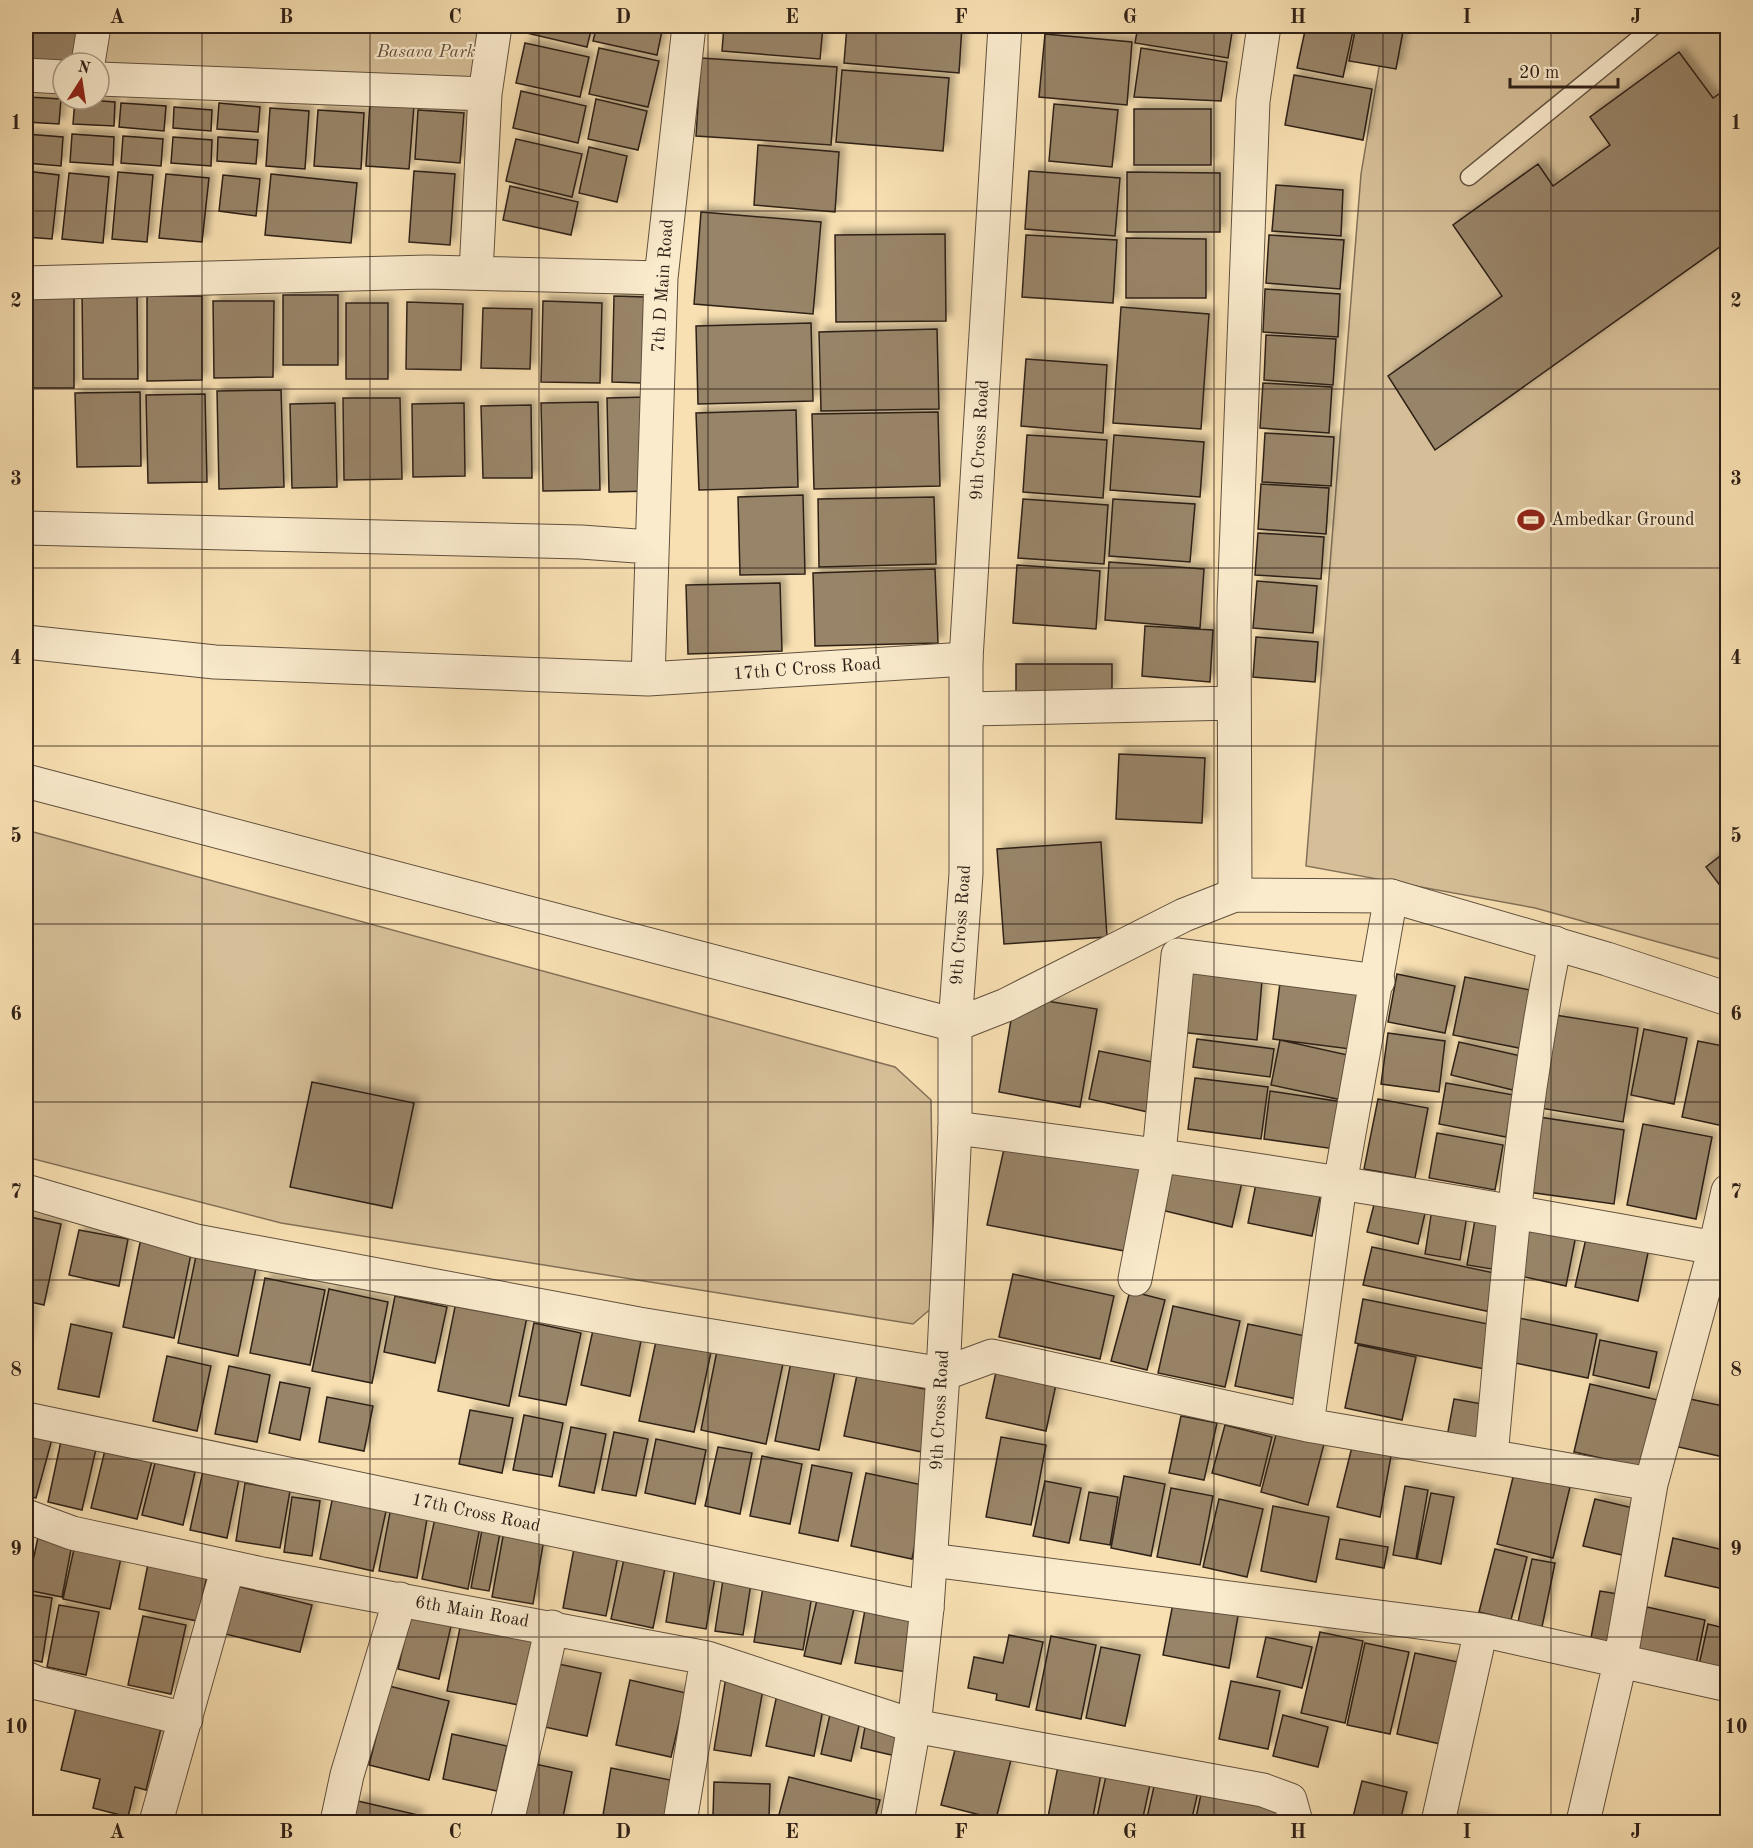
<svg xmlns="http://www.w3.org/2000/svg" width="1753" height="1848" viewBox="0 0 1753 1848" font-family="'Old Standard TT',serif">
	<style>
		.green { fill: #d6bf98; stroke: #827058; stroke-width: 1.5 }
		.building { fill: #988468; stroke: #2f2017; stroke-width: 1.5; filter: url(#shadow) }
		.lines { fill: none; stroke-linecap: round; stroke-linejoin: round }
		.service-casing { stroke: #61503e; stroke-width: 19 }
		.minor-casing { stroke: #61503e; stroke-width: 35 }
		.tertiary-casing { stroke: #61503e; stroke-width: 35 }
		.service { stroke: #faebcd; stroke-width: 16 }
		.minor { stroke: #faebcd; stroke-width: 33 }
		.tertiary { stroke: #faebcd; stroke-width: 33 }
		.grid { fill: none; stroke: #2f2017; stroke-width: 1.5; stroke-opacity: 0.55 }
		.labels { text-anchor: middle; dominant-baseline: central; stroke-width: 4.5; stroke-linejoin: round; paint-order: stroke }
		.park-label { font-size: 18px; font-style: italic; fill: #61503e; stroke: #faebcd }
		.street-label { font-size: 18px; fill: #2f2017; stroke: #faebcd }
		.poi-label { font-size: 18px; fill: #2f2017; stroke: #faebcd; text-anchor: start }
		.neatline { fill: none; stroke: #2f2017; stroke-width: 2 }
		.grid-label { font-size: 20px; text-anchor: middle; font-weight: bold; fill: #2f2017 }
	</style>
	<defs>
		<filter id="shadow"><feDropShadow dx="5.5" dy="-5.5" stdDeviation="3" flood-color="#0004"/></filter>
	</defs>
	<rect width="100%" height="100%" fill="#f8e0b2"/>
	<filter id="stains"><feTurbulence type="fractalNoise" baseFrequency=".00333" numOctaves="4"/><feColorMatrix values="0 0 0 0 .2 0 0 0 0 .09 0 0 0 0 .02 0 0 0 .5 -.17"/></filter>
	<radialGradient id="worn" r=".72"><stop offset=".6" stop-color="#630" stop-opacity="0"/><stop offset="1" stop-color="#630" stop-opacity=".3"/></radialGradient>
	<path class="green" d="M107,26H479L472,79L102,68Z
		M1386,26H1727V961L1535,908L1306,866L1361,174Z
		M26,830L895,1067L931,1100L934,1306L913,1324L281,1223L26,1157Z"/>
	<path class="building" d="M28,26H80L77,63H26Z
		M523,26H592L587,47L522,32Z
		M597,26H663L657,55L593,41Z
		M724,26H823L820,59L722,51Z
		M847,26H962L959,73L844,63Z
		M1138,26H1233L1228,58L1135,43Z
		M1306,26H1354L1343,77L1297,68Z
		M1356,26H1404L1396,69L1349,61Z
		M1045,34L1132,42L1127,105L1039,97Z
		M525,43L589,57L580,97L516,83Z
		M599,48L659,61L648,107L589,94Z
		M1141,48L1227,62L1221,101L1134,97Z
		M1679,52L1713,98L1728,88V241L1435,450L1388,376L1502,296L1453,225L1538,164L1553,186L1610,145L1590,117Z
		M701,58L837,67L831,145L696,136Z
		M842,70L949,78L943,151L836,142Z
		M1294,75L1372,89L1363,140L1285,125Z
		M521,91L586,106L578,143L513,128Z
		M28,97L61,99L59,124L26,122Z
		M75,99L115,102L114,126L73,124Z
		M596,99L647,111L638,150L588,139Z
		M370,102L414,105L409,169L366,166Z
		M121,103L166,106L164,131L119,127Z
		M219,103L260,107L258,132L217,129Z
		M1054,104L1118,110L1112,167L1049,161Z
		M174,107L212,110L211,131L173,128Z
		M270,108L309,111L305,169L266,166Z
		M1134,109H1211V165H1134Z
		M318,110L364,113L361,169L314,166Z
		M418,110L464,113L460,163L415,159Z
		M26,134L63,137L61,166L26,163Z
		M72,134L114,137L113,165L70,162Z
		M123,136L163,139L161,166L121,163Z
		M173,137L212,140L211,166L171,163Z
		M218,137L258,140L256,164L217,161Z
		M516,139L582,154L572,197L506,181Z
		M758,145L839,152L835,212L754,205Z
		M589,147L627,156L617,202L579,193Z
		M26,171L59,175L52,239L26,237Z
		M414,171L455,174L450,245L409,242Z
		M1029,171L1120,178L1115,236L1025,229Z
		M118,172L153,175L147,242L112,239Z
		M1127,172L1220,173V232H1127Z
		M69,173L109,177L103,243L62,239Z
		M166,174L209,178L202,242L159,238Z
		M271,174L357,183L351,243L265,235Z
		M223,175L260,179L256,216L219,211Z
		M1276,185L1343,190L1341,236L1272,231Z
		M510,186L578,202L571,235L503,220Z
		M701,212L821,222L813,314L694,304Z
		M945,234L946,321L836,322L835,235Z
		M1026,235L1117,240L1113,303L1022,297Z
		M1269,235L1344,240L1340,289L1266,283Z
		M1126,238L1206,239V298H1126Z
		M1265,289L1340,294L1338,337L1263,332Z
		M82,292H137L138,379H83Z
		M26,294H74V388H26Z
		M283,295H338V365H283Z
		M147,296H202V380L147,381Z
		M614,296L644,297L642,383L612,382Z
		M213,301H274L273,377L214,378Z
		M543,301L602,303L600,383L541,382Z
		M407,302L463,304L461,370L406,369Z
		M346,303H388V379H346Z
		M1121,307L1209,314L1201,429L1113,423Z
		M483,308L532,309L530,369L481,368Z
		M811,323L813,401L698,404L696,326Z
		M937,329L939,409L821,411L819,332Z
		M1266,335L1336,339L1333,385L1264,380Z
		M1026,359L1107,365L1103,433L1021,426Z
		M1263,383L1332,387L1329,433L1260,428Z
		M281,390L284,487L219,489L217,391Z
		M140,392L141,466L77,467L75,393Z
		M205,394L207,482L148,483L146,395Z
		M649,397L651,491L609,492L607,398Z
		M343,398H400L402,479L344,480Z
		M598,402L600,490L543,491L541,403Z
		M335,403L337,487L292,488L290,404Z
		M464,403L465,476L413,477L412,404Z
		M531,405L532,478H483L481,406Z
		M796,410L798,487L699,490L696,413Z
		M938,412L940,486L814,489L812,414Z
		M1265,433L1334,437L1331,486L1262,482Z
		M1027,435L1107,440L1103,498L1023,492Z
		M1114,435L1204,442L1200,497L1110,490Z
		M1261,484L1329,488L1326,534L1258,529Z
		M803,495L805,574L740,575L738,497Z
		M934,497L936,564L819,567L818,499Z
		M1023,499L1108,505L1104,564L1018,558Z
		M1113,499L1195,504L1190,562L1109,556Z
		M1258,533L1324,537L1321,579L1255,575Z
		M1109,562L1204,569L1200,628L1105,620Z
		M1017,565L1100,571L1096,629L1013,623Z
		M935,569L938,643L815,646L813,573Z
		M1257,581L1317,586L1313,633L1253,628Z
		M780,583L782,651L688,654L686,585Z
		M1145,626L1213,630L1210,682L1142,676Z
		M1256,637L1318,642L1315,682L1253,677Z
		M1016,664H1112V692H1016Z
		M1119,754L1205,758L1202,823L1116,819Z
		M1101,842L1107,937L1004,944L997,849Z
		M1728,850V896L1706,867Z
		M1185,962L1263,969L1257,1040L1179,1032Z
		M1397,974L1455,986L1445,1033L1388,1022Z
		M1281,975L1358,985L1350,1049L1273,1039Z
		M1465,977L1535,991L1524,1049L1453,1035Z
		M1015,996L1097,1009L1080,1107L999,1092Z
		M1555,1015L1638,1028L1623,1122L1540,1108Z
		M1644,1029L1687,1038L1674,1104L1631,1095Z
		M1388,1033L1445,1041L1439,1092L1381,1084Z
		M1197,1039L1274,1049L1270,1077L1193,1067Z
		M1280,1040L1352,1056L1342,1100L1271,1085Z
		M1698,1041L1728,1047V1127L1682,1117Z
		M1459,1042L1521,1056L1513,1090L1451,1075Z
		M1099,1051L1167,1065L1157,1114L1089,1099Z
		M1195,1078L1268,1087L1261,1139L1188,1129Z
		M312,1082L414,1103L392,1208L290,1187Z
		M1446,1083L1514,1095L1506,1137L1439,1124Z
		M1270,1091L1349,1103L1342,1150L1264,1139Z
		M1378,1099L1428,1108L1415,1178L1364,1169Z
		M1539,1117L1624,1130L1614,1204L1528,1192Z
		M1643,1124L1712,1137L1696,1219L1627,1205Z
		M1008,1131L1147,1155L1130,1252L987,1225Z
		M1437,1133L1503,1145L1495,1190L1429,1178Z
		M1167,1165L1242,1182L1232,1227L1157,1209Z
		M1258,1174L1322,1187L1312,1236L1248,1223Z
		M1376,1197L1426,1209L1418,1244L1367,1232Z
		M1432,1209L1467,1215L1460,1260L1425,1254Z
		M1476,1214L1507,1220L1498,1270L1467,1265Z
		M26,1216L61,1224L44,1305L26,1301Z
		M1531,1221L1577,1230L1566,1286L1520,1276Z
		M79,1230L128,1239L119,1286L69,1275Z
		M1587,1234L1649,1248L1638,1301L1575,1287Z
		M141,1238L192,1249L174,1338L123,1327Z
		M1372,1247L1499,1274L1491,1312L1363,1285Z
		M196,1256L256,1268L238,1356L178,1343Z
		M1013,1274L1114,1296L1100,1359L999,1337Z
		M265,1278L325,1290L310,1365L250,1353Z
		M329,1289L388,1302L372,1383L312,1371Z
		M1130,1291L1165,1300L1147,1370L1111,1361Z
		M395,1296L447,1307L435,1363L384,1352Z
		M1363,1299L1498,1326L1490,1370L1355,1343Z
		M456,1302L527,1317L509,1406L438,1391Z
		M1173,1306L1240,1321L1225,1387L1158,1373Z
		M26,1308L33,1310L26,1347Z
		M1519,1318L1597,1334L1588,1378L1510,1362Z
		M534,1323L581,1333L566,1405L519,1396Z
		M71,1324L112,1333L99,1397L58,1389Z
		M1248,1324L1310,1337L1297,1399L1235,1386Z
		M593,1330L641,1341L630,1396L581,1385Z
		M1600,1340L1657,1352L1649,1388L1593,1375Z
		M656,1341L711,1352L694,1432L639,1421Z
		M719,1341L785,1354L766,1444L701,1430Z
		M1358,1345L1416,1357L1402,1420L1345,1408Z
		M167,1356L211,1366L197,1431L153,1421Z
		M792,1357L836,1366L819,1450L775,1441Z
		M998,1363L1058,1375L1046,1431L986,1418Z
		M229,1366L270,1375L257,1442L215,1434Z
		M857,1375L934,1391L922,1452L844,1436Z
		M280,1382L310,1388L300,1440L269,1433Z
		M1590,1384L1662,1401L1645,1468L1574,1452Z
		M1676,1396L1728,1407V1458L1665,1444Z
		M327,1397L373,1406L364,1451L319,1442Z
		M1454,1399L1488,1405L1482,1443L1447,1437Z
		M470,1410L513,1418L502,1473L459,1464Z
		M524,1415L563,1423L552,1477L513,1470Z
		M1181,1416L1217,1423L1204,1480L1169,1473Z
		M1225,1425L1272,1437L1260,1486L1212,1473Z
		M571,1427L606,1434L594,1493L559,1486Z
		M1277,1431L1324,1444L1308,1505L1261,1492Z
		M26,1432L52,1439L36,1498L26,1496Z
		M614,1432L648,1439L636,1496L602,1490Z
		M1001,1437L1046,1445L1031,1525L986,1517Z
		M656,1439L706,1450L695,1504L645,1493Z
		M61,1441L96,1449L82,1510L48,1502Z
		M718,1447L752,1453L740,1514L705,1506Z
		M1352,1447L1391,1456L1380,1517L1337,1507Z
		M105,1450L152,1461L137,1519L91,1508Z
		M762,1456L802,1464L790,1524L750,1516Z
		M155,1463L195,1472L183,1525L142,1515Z
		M812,1465L852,1473L838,1541L799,1533Z
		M203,1471L239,1479L227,1538L190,1530Z
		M866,1473L927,1486L912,1559L851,1546Z
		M1514,1473L1570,1487L1553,1558L1497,1544Z
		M1124,1476L1165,1484L1151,1556L1111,1548Z
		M1045,1481L1081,1488L1069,1543L1033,1536Z
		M245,1483L290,1491L280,1548L236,1541Z
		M1405,1486L1428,1490L1416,1559L1393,1555Z
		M1171,1488L1213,1496L1200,1565L1157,1557Z
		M334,1491L388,1502L373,1571L320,1559Z
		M1089,1492L1118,1497L1110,1545L1080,1540Z
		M1431,1493L1454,1497L1441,1564L1417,1559Z
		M292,1497L320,1501L312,1556L284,1552Z
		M1219,1499L1263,1509L1247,1577L1203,1567Z
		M1595,1499L1646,1511L1635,1558L1583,1546Z
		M1273,1506L1329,1517L1316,1582L1261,1571Z
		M391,1507L428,1513L417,1578L379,1571Z
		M435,1518L480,1527L468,1589L422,1579Z
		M482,1530L500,1533L489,1591L471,1588Z
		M504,1531L544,1539L533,1604L492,1597Z
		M38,1537L72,1544L62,1597L27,1590Z
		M1673,1538L1728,1551V1590L1665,1576Z
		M1340,1539L1388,1547L1384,1568L1336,1559Z
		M575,1543L619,1551L606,1616L563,1608Z
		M627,1545L668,1553L653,1628L611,1619Z
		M74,1549L121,1558L110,1609L63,1599Z
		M1495,1549L1527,1557L1511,1620L1479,1612Z
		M677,1555L718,1561L706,1629L666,1622Z
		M1532,1559L1555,1563L1542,1627L1518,1622Z
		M148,1564L207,1576L197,1621L139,1609Z
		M724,1573L752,1577L743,1635L715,1631Z
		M765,1575L814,1583L803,1650L754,1642Z
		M237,1586L312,1605L300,1652L225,1634Z
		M820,1587L857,1596L841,1664L804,1656Z
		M1600,1591L1630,1596L1619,1649L1590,1643Z
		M26,1594L52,1598L42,1662L26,1659Z
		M868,1594L918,1603L906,1672L855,1663Z
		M1174,1598L1239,1610L1229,1668L1163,1655Z
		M59,1605L99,1612L86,1675L47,1667Z
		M1647,1607L1705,1620L1694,1674L1629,1660L1639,1614L1645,1615Z
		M143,1616L186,1625L171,1694L128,1685Z
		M410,1616L451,1626L439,1679L398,1669Z
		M461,1623L542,1640L529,1707L447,1691Z
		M1708,1624L1728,1629V1677L1697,1674Z
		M1320,1632L1363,1641L1345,1723L1301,1713Z
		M1009,1635L1043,1642L1029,1707L996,1700L997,1694L968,1688L974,1657L1003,1663Z
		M1051,1636L1096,1645L1081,1719L1036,1710Z
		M1266,1637L1312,1647L1302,1688L1257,1677Z
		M1365,1643L1409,1652L1390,1734L1347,1725Z
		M1101,1647L1140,1655L1125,1726L1086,1718Z
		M1415,1653L1458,1662L1440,1744L1397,1734Z
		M554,1663L601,1673L587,1736L540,1726Z
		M726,1677L764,1684L751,1756L714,1750Z
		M630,1680L686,1693L671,1757L616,1745Z
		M1231,1681L1280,1691L1268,1749L1219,1739Z
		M779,1685L826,1694L814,1756L766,1746Z
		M389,1686L449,1701L429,1780L369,1765Z
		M833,1701L863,1708L851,1761L821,1754Z
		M77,1704L162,1724L146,1790L135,1787L128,1817L93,1808L100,1779L61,1770Z
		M869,1706L905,1713L896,1756L861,1748Z
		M1283,1715L1328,1727L1318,1767L1273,1756Z
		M960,1730L1015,1744L996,1819L941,1805Z
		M452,1734L507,1746L497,1791L443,1779Z
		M526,1762L572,1772L562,1822H513Z
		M1058,1766L1101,1774L1092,1822H1047Z
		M611,1768L675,1781L667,1822H639L603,1815Z
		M1107,1771L1151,1780L1142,1822H1096Z
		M789,1777L880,1800L874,1822H777Z
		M1362,1781L1407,1792L1400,1822L1352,1821Z
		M714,1782L770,1784L769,1817L713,1815Z
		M1155,1782L1198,1792L1191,1822H1146Z
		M1201,1794L1279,1810L1277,1822H1195Z
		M358,1801L418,1815L416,1822H353Z
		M1451,1813L1494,1822H1448Z
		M702,1821H761V1822H702Z"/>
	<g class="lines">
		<defs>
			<path id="service" d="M1469,177L1654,26"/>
			<path id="minor" d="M88,63L94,26
				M26,75L63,77
				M99,79L485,94L495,26
				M476,273L485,94
				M26,283L427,272L661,278
				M26,528L581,542L650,547
				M26,642L215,662L648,679L966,659
				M648,679L661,278L689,26
				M968,709L1234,703
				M26,781L955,1025
				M1235,895L1234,607L1253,101L1264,26
				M955,1128C1209,1160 1463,1201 1715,1248
				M26,1191L196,1241L639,1324L943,1374L992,1356L1307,1425L1651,1484
				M1135,1279L1159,1154L1178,955L1378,981
				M26,1419L927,1608
				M1307,1425L1340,1184L1391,896
				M1491,1456C1507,1284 1520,1112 1555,943
				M26,1516L72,1533L262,1574L707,1658L914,1726L1263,1790L1290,1800L1296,1822
				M931,1560L1481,1630L1728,1685
				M26,1678L37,1683L186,1719
				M156,1822L228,1567
				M337,1822L347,1775L400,1599
				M507,1822L552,1627
				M680,1822L707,1658
				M1438,1822L1481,1630
				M1583,1822L1620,1663L1651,1484L1715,1248L1728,1191"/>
			<path id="tertiary" d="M955,1025L1006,1005L1184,915L1235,895L1391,896L1607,959L1728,999
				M897,1822L914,1726L927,1608L943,1374L955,1128V1025L966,874V659L1005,26"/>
		</defs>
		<use href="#service" class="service-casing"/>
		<use href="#minor" class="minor-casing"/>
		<use href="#tertiary" class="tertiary-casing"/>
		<use href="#service" class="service"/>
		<use href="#minor" class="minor"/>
		<use href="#tertiary" class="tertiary"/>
	</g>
	<path class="grid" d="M202,26V1822M370,26V1822M539,26V1822M708,26V1822M876,26V1822M1045,26V1822M1214,26V1822M1383,26V1822M1551,26V1822M26,211H1728M26,389H1728M26,568H1728M26,746H1728M26,924H1728M26,1102H1728M26,1280H1728M26,1459H1728M26,1637H1728"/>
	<defs>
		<symbol id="stadium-bare" viewBox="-9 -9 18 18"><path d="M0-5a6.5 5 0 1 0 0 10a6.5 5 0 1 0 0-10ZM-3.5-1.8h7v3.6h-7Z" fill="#8f2418" stroke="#faebcd" stroke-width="2.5" paint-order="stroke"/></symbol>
	</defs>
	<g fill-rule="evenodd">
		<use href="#stadium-bare" x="1512" y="501" width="38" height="38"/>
	</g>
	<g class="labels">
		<g class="park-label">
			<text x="426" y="52">Basava Park</text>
		</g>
		<g class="street-label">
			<text transform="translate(663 286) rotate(-86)">7th D Main Road</text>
			<text transform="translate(980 440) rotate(-87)">9th Cross Road</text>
			<text transform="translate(807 669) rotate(-4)">17th C Cross Road</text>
			<text transform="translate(961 925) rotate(-86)">9th Cross Road</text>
			<text transform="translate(940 1410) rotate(-87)">9th Cross Road</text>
			<text transform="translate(476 1513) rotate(12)">17th Cross Road</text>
			<text transform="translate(472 1612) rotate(10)">6th Main Road</text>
		</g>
		<g class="poi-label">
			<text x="1551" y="520">Ambedkar Ground</text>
		</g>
	</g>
	<rect width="1753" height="1848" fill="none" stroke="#f8e0b2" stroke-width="66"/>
	<g transform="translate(81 81) rotate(12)"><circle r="28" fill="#faebcd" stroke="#a99a84" stroke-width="1.5"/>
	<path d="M0-4.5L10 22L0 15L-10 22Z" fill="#8f2418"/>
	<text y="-9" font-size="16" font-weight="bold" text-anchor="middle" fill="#2f2017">N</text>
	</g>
	<path d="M1510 78v9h108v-9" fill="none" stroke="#2f2017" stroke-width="3"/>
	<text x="1519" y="78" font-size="18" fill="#2f2017" stroke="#faebcd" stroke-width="4.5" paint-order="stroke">20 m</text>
	<rect x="33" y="33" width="1687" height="1782" class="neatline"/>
	<g class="grid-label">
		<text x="117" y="23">A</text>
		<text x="286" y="23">B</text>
		<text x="455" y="23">C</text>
		<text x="623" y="23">D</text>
		<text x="792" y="23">E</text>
		<text x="961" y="23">F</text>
		<text x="1130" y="23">G</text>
		<text x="1298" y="23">H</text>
		<text x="1467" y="23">I</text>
		<text x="1636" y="23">J</text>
		<text x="16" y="129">1</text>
		<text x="1736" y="129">1</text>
		<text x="16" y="307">2</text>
		<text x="1736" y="307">2</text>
		<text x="16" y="485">3</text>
		<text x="1736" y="485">3</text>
		<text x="16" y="664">4</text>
		<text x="1736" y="664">4</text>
		<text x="16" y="842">5</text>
		<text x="1736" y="842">5</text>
		<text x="16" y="1020">6</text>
		<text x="1736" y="1020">6</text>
		<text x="16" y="1198">7</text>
		<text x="1736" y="1198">7</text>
		<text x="16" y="1376">8</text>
		<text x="1736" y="1376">8</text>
		<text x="16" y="1555">9</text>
		<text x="1736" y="1555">9</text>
		<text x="16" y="1733">10</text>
		<text x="1736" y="1733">10</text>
		<text x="117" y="1838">A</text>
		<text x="286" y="1838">B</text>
		<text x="455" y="1838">C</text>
		<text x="623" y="1838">D</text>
		<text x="792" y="1838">E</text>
		<text x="961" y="1838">F</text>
		<text x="1130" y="1838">G</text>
		<text x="1298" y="1838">H</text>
		<text x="1467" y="1838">I</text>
		<text x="1636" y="1838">J</text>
	</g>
	<rect width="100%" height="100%" filter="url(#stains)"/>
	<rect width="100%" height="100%" fill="url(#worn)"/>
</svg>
